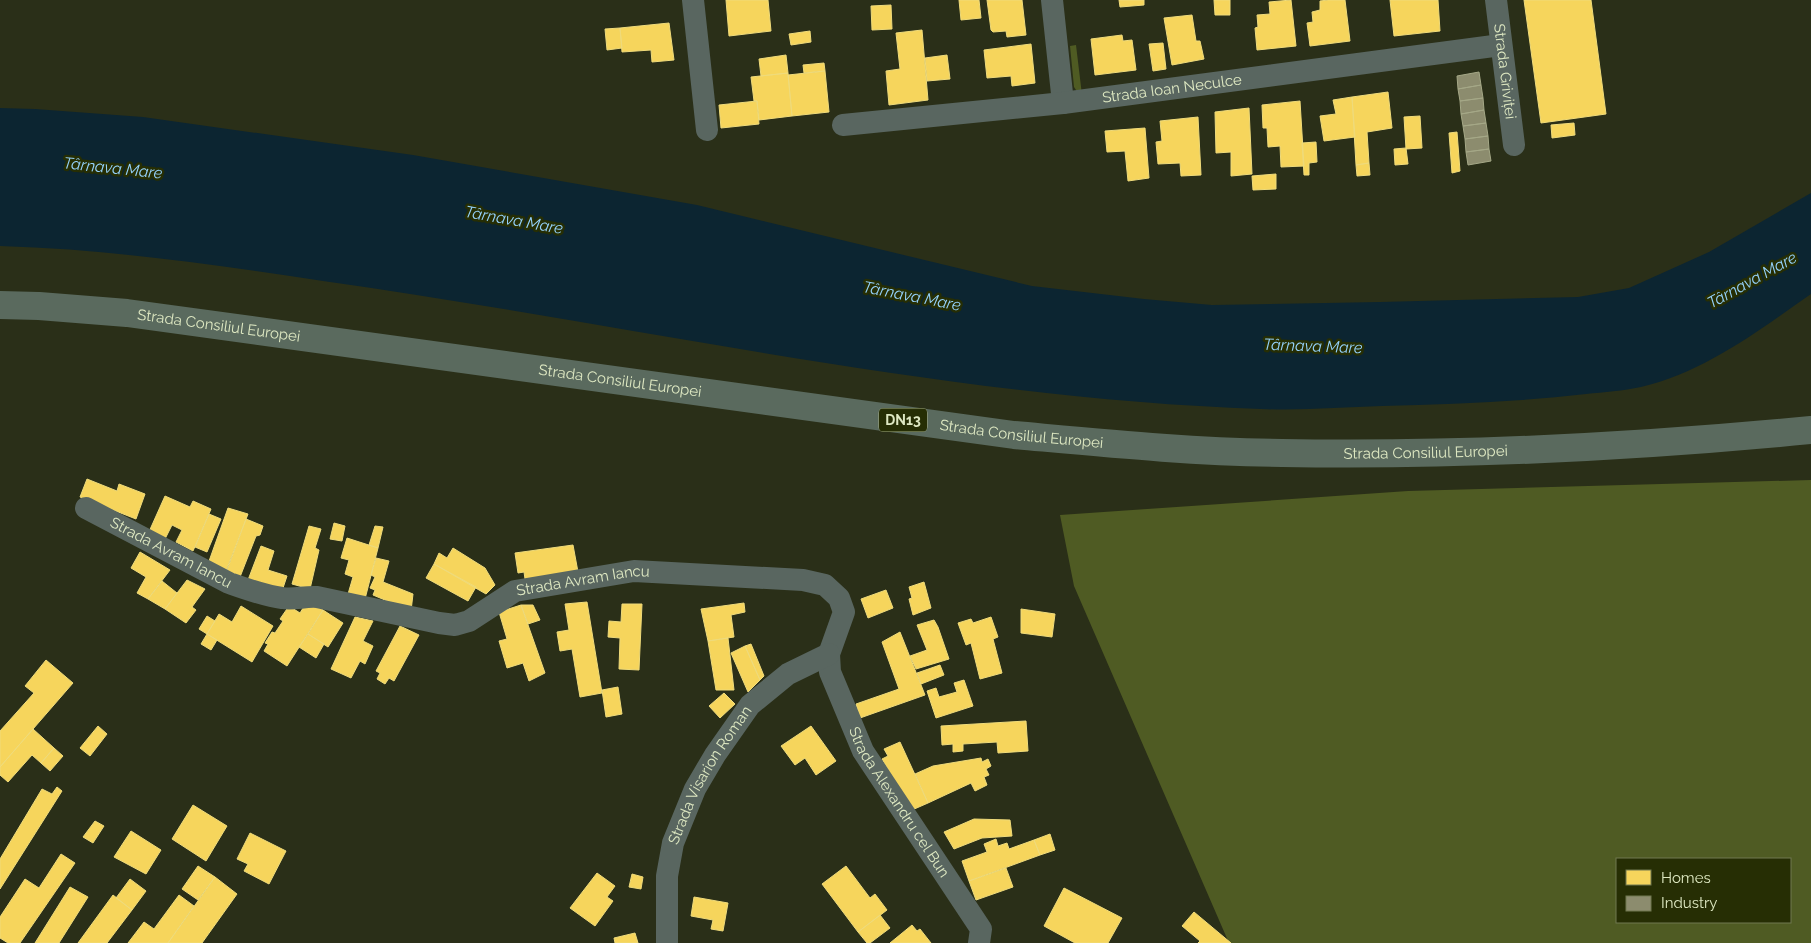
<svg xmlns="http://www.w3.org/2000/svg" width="1811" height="943" viewBox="0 0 1811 943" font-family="Raleway,sans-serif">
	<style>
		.green { fill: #4f5b23; fill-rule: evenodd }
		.water { fill: #0c2531 }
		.homes { fill: #f6d55c; stroke: #efdb7b }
		.industry { fill: #8c8c6e; stroke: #a5a887 }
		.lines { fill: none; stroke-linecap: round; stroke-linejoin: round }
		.street { stroke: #596660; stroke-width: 22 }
		.highway { stroke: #5a6a5e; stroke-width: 28 }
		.labels { text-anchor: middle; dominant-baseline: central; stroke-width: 5; stroke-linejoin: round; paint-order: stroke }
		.shield { fill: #262e04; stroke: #a7b089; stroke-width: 1 }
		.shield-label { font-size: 14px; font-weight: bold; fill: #dee8c2 }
		.street-label { font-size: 15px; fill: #dee8c2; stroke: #262e04 }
		.water-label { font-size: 16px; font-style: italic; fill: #95d2fc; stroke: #262e04 }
	</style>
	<rect width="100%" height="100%" fill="#2a2f18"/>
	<path class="green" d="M1076,45L1082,95L1078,93L1074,87L1070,46Z
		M1811,480V943H1229L1074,586L1060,515L1408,491ZM1617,859H1790V922H1617Z"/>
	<path class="water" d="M0,108L35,109L143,117L413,155L697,205L1032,286L1144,299L1212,305L1380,302L1578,297L1629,288L1709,252L1811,193V294C1758,331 1705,372 1641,387C1623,391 1604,392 1586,394C1518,402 1450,404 1382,406C1342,407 1301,411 1261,409C945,398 636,325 323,281C216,265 108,249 0,246Z"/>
	<path class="homes" d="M726,0H768L771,31L729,36Z
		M959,0H979L981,18L961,20Z
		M987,0H1022L1026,35L1007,37L1006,31L993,32L991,30Z
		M1119,0H1144V5L1120,7Z
		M1214,0H1230V15H1215Z
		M1291,0L1296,46L1257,50L1255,28L1258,27L1257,15L1270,14L1269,2Z
		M1328,0H1345L1350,41L1310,46L1307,23L1313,22L1312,12L1320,10V1Z
		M1390,0H1438L1440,31L1394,36Z
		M1524,0H1591L1606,114L1541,123Z
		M891,5L892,29L872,30L871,6Z
		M1192,15L1196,41H1200L1204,59L1172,65L1164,18Z
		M669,23L674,60L652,62L651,50L622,52L620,28Z
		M620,28L622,48L607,50L605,29Z
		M922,30L928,100L889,105L886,71L900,69L896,33Z
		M810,31L811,42L791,45L789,34Z
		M1122,35L1123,41L1132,40L1136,70L1095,75L1091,39Z
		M1163,43L1166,69L1153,71L1149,44Z
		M1031,44L1035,83L1012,86L1011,76L987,78L984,50Z
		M786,55L788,73L761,76L759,59Z
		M947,55L950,79L927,81L925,58Z
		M824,63L825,71L804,73L803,65Z
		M825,71L829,112L792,116L788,75Z
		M788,73L792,116L759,120L757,101H754L751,77Z
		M1388,92L1392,128L1367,132L1369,163L1356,165L1352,97Z
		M1352,97L1355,137L1324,141L1320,116L1336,114L1333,100Z
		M757,101L759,124L721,128L719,105Z
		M1300,101L1304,166L1281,167L1280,146L1268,147L1267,128H1263L1262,105Z
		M1249,108L1252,174L1231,176V152L1216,153L1215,112Z
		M1420,116L1422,148L1406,149L1404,117Z
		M1198,117L1201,175L1181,176L1180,163L1158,164L1156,142L1162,141L1160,121Z
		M1574,123L1575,135L1552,138L1551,125Z
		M1145,128L1149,178L1128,181L1125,151L1107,152L1105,131Z
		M1457,132L1460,171L1452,173L1449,133Z
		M1316,142L1317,162L1309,163V175H1304L1302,143Z
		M1406,148L1408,164L1395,165L1394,149Z
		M1369,163L1370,175L1357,176L1356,165Z
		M1276,174V189L1253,190L1252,176Z
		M87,479L117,491L119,484L145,494L136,519L80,497Z
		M165,496L190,507L193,501L211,509L193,551L176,542L182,530L172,525L164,541L148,534Z
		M228,508L248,514L226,571L208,564Z
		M209,514L221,519L207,552L195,547Z
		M246,519L263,526L260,535L256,536L240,577L226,573Z
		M334,523L345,526L342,541L330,539Z
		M309,526L321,529L315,548L319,550L310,589L292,584Z
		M375,526L383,527L378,548L369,545Z
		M347,538L378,548L365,599L348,594L353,577L345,574L349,560L341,558Z
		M573,545L578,572L525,579L524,572L518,573L515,553Z
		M261,546L274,551L268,570L287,576L282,591L248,580Z
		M453,548L485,568L495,585L486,594L434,564L439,553L447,558Z
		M140,552L170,570L148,599L137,593L146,577L131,568Z
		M376,558L389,561L383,582L413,594L411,611L373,595L375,590L370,588L375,577L371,575Z
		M434,564L476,587L468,601L426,578Z
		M187,580L205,589L192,607L196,610L186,623L165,609Z
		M162,581L177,593L165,609L148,599Z
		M924,582L931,608L913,615L909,599L912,598L909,587Z
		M886,590L893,608L868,618L861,599Z
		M308,600L323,610L287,666L264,651L268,644L265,643L272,632L275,633L283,621L280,619L289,606L300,613Z
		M587,602L602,693L580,697L572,649L560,651L557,632L569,630L565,604Z
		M744,603L745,612L731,615L734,637L708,641L701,609Z
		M622,604H642L639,670L619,669L620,638L608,637L609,621L621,622Z
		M521,605H533L540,620L528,624Z
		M521,605L545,673L529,681L523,663L507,668L499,641L507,639L499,612Z
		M241,606L273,626L252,662L207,634L219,614L232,622Z
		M1021,609L1055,614L1052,637L1021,633Z
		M323,610L343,623L328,647L308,634Z
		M207,616L215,621L207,634L199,629Z
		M355,617L373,621L363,641L373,646L365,664L360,661L351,678L331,669Z
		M991,617L998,637L993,639L1002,673L980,679L971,643L966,645L958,623L971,619L973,623Z
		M934,620L938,627L949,659L916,669L910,656L927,650L917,625Z
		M400,626L419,635L394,681L389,678L385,684L377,679L380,673L376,671Z
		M900,632L925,695L860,718L856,704L899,689L882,642Z
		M207,634L217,640L211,650L201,644Z
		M308,634L324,644L316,658L299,647Z
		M728,638L734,690H716L708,641Z
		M751,644L764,676L760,680L745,646Z
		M745,646L760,680L748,692L731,653Z
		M46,660L73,683L0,767V731L34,693L25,686Z
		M940,665L944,675L921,684L917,673Z
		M964,680L973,706L936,718L927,691L936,688L939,697L957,692L954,683Z
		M618,687L622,714L606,717L602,690Z
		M724,693L735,704L720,718L709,706Z
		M1026,721L1028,751L998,753L997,742L963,744V751L953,752V744L942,745L941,726Z
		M98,726L107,734L90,756L80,748Z
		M811,726L836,761L816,775L805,758L795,765L781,746Z
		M33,729L54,748L41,763L32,755L8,782L0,775V767Z
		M900,742L928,803L912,810L882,759L888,756L884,749Z
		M54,748L63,756L50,771L41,763Z
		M981,758L982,762L988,759L991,766L986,769L989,775L984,777L987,785L975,791L971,783L928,803L915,774L933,766Z
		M57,787L62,791L0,889V859L42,789L52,794Z
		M193,805L227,826L206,861L172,839Z
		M974,819L1010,820L1012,836L982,838L954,849L944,832Z
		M95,821L104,826L93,843L83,837Z
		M131,831L161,850L146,874L114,857Z
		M250,833L286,851L269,884L244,871L248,864L237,859Z
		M1050,834L1055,850L1040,855L1034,840Z
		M996,839L998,846L1007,843L1009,849L1034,840L1040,855L969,881L962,861L987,852L984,844Z
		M61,854L75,863L20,943H8L0,938V917L25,879L39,888Z
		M198,866L215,877L198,900L182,889Z
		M846,866L870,898L875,894L887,910L858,932L822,884Z
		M1006,868L1013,887L976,900L969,881Z
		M597,873L615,886L607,897L613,901L595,926L570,908Z
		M632,874L643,877L641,889L629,887Z
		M215,877L237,894L202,943H168Z
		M130,879L146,891L132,910L116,898Z
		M70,887L88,897L59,943H35Z
		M1064,888L1122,918L1108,943H1075L1044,926Z
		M113,895L132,910L107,943H78Z
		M179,895L194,906L168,943H128L144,922L154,929Z
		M694,897L728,903L723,931L711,929L713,920L691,916Z
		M1194,912L1231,943H1198L1200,941L1182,926Z
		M880,915L890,928L870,943H867L858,932Z
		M912,925L917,931L920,929L931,943H890Z
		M635,933L638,943H615L614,938Z"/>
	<path class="industry" d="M1479,72L1481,85L1458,89L1457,76Z
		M1481,85L1483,98L1460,101L1458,89Z
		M1483,98L1484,110L1461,114L1460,101Z
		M1484,110L1486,123L1463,126L1461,114Z
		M1486,123L1488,136L1465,139L1463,126Z
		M1488,136L1489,149L1466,152L1465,139Z
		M1489,149L1491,161L1468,165L1466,152Z"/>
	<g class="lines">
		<g class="street">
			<path d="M693,0L707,130"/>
			<path d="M1052,0L1063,103"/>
			<path id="s1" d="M1496,0L1514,145"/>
			<path id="s2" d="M843,125L1063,103L1501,45"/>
			<path id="s3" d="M86,508L229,583C246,589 265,596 282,598C294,600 305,596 317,597L439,623L455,625L469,621L515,591L634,571L803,580L825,585L839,598L844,612L829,654L830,672L863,751L981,929L979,943"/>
			<path id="s4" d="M667,943V876L673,843L695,789L715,755L750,705L788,674L829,654"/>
		</g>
		<path class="highway" id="s5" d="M0,305L39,306L127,313L1014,435C1103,443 1192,452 1282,453C1459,456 1635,447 1811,430"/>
	</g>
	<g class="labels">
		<rect class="shield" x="879" y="408.5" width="48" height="23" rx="4"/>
		<g class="shield-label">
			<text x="903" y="420">DN13</text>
		</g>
		<g class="street-label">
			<text stroke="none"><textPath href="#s1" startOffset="72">Strada Griviței</textPath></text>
			<text stroke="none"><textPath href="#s2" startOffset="331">Strada Ioan Neculce</textPath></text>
			<text stroke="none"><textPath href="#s5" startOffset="220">Strada Consiliul Europei</textPath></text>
			<text stroke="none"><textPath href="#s5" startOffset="625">Strada Consiliul Europei</textPath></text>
			<text stroke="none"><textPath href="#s5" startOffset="1030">Strada Consiliul Europei</textPath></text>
			<text stroke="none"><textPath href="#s5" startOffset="1435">Strada Consiliul Europei</textPath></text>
			<text stroke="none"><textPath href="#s3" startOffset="96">Strada Avram Iancu</textPath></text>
			<text stroke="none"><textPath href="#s3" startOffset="531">Strada Avram Iancu</textPath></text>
			<text stroke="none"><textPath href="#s4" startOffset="178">Strada Visarion Roman</textPath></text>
			<text stroke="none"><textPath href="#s3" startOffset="1019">Strada Alexandru cel Bun</textPath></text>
		</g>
		<g class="water-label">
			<text transform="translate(113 168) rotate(6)">Târnava Mare</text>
			<text transform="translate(514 220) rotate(10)">Târnava Mare</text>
			<text transform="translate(1752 280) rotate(-29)">Târnava Mare</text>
			<text transform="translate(912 296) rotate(11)">Târnava Mare</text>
			<text transform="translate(1313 346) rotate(2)">Târnava Mare</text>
		</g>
	</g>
	<rect x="1616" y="858" width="175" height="65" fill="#262e04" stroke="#707850"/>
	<rect x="1626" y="870" width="25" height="15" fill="#f6d55c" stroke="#707850"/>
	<text x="1661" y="883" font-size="15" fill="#dee8c2">Homes</text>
	<rect x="1626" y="896" width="25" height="15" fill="#8c8c6e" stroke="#707850"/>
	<text x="1661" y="908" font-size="15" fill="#dee8c2">Industry</text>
</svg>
